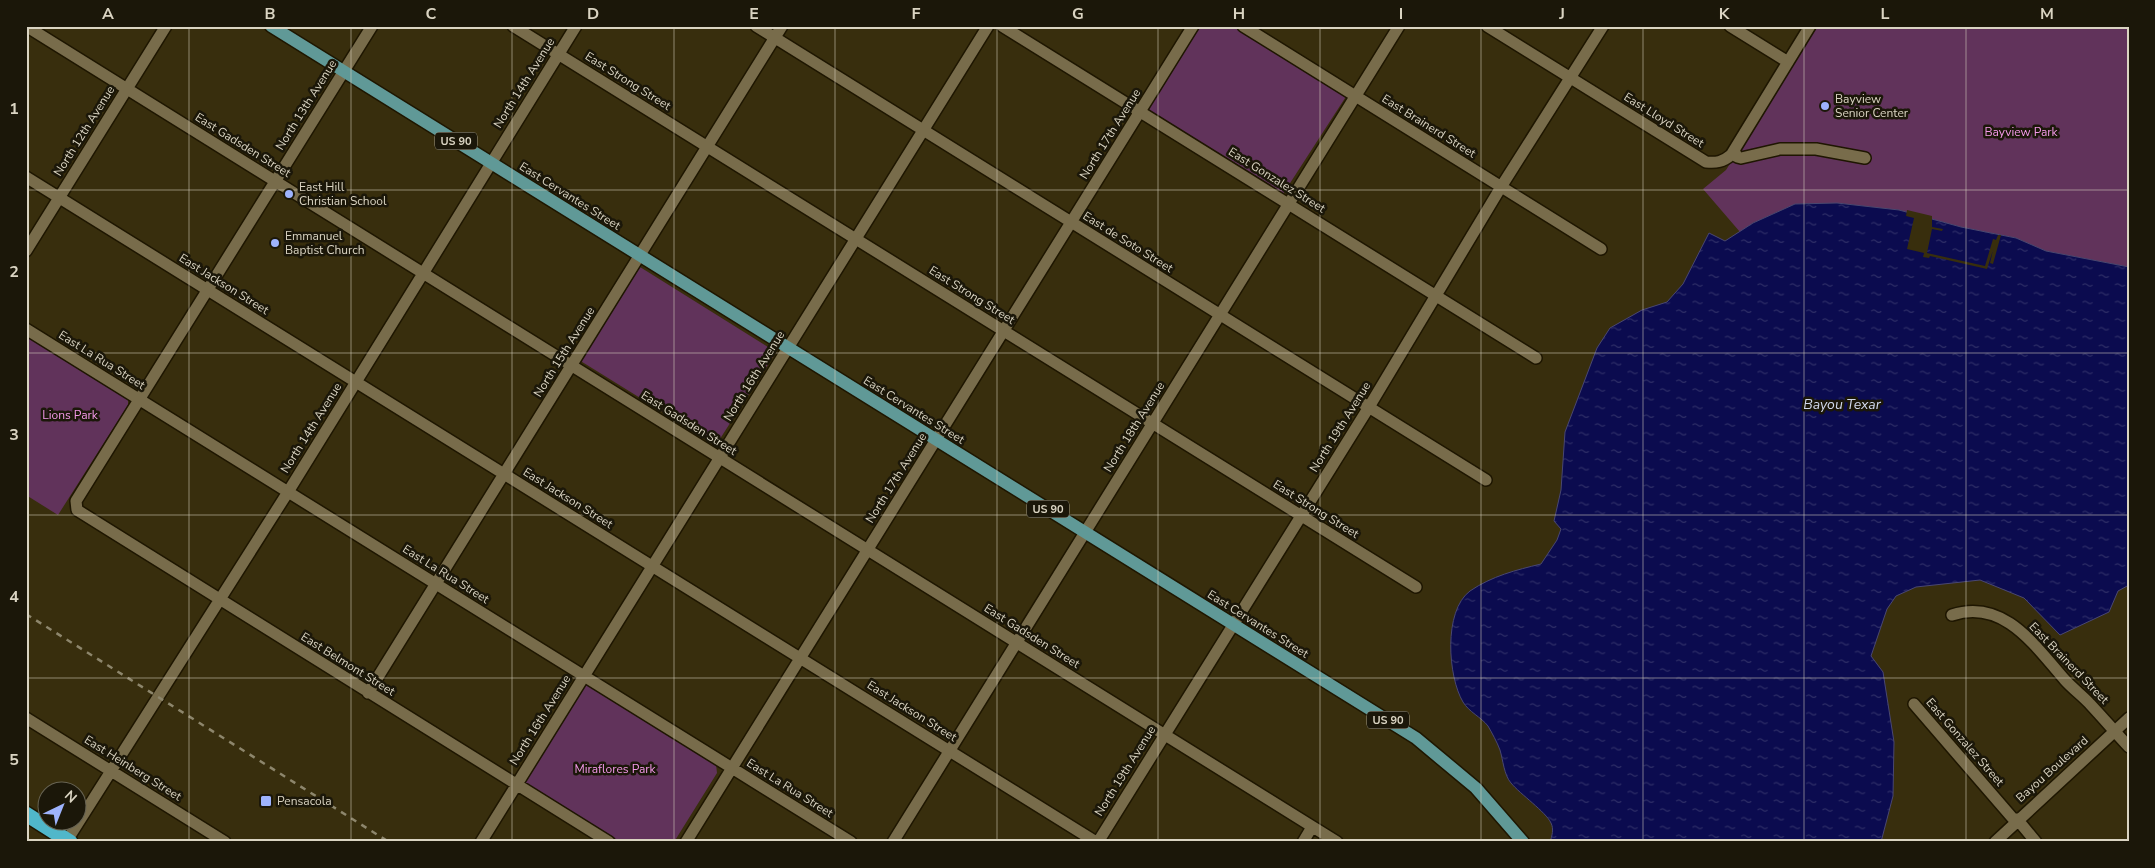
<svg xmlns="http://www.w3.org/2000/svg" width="2155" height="868" viewBox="0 0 2155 868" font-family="'Nunito Sans',sans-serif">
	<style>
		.green { fill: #61335b }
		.water { fill: url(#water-ripples); stroke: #494772 }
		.pier { fill: #382e0d }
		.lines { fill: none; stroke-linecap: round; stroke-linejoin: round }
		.minor-casing { stroke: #1e1601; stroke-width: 14 }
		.major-casing { stroke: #1e1601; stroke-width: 15 }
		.highway-casing { stroke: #1e1601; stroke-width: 18 }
		.minor { stroke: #786c4b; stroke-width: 11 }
		.major { stroke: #609997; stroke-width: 12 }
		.highway { stroke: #50b7ca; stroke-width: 15 }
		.rail { stroke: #8d866c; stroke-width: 2.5; stroke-dasharray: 6 6; stroke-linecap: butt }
		.grid { fill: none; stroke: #dad4c2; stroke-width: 1; stroke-opacity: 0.55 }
		.poi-dot { fill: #9eb3fd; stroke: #1b1709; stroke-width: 2 }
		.labels { text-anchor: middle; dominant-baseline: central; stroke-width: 5; stroke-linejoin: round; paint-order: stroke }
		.shield { fill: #1b1709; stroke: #a19b8a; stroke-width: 1 }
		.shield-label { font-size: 11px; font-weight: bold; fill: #dad4c2 }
		.street-label { font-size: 12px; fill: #dad4c2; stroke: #1b1709 }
		.poi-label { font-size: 12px; fill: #dad4c2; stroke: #1b1709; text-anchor: start }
		.park-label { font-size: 12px; fill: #f499e9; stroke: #1b1709 }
		.water-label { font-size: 14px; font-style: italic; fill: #d1d8ed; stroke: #1b1709 }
		.neatline { fill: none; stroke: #dad4c2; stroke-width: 2 }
		.grid-label { font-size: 16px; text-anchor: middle; font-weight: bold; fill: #dad4c2 }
	</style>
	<defs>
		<pattern id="water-ripples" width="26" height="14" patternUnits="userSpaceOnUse" patternTransform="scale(1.25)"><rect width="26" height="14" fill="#0b0b4f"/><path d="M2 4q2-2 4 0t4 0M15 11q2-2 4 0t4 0" fill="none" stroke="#2e2e67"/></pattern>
	</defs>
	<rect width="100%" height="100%" fill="#382e0d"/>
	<path class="green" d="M1198,26H1236L1347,95L1283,194L1145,110Z
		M1817,26H2129V267L2046,251L2016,238L1961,227L1899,210L1837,203L1795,204L1753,223L1740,232L1703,189L1726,170Z
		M640,267L776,352L716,445L579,360Z
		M26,334L128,399V405L58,515L26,495Z
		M584,682L716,764L717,773L674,842H621L522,781Z"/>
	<path class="water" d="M1837,203L1899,210L1961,227L2016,238L2046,251L2129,267V585L2118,591L2109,612L2060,635L2024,598L1980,580L1916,587L1896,596L1887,609L1871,656L1883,672L1894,742L1893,796L1881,842H1550C1552,836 1554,829 1551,823C1546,812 1520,794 1511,783C1504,775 1503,760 1500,750C1497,742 1492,733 1488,726C1481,717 1469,712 1463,702C1448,677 1443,611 1470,591C1492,576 1516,570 1541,564L1557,540L1561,529L1554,521L1561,490L1565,432L1597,348L1610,328L1642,310L1667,302L1683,284L1709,233L1725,241L1753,223L1795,204Z"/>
	<path class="pier" d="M1907,210L1932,216V227L1943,229L1942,231L1932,229L1927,253L1985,266L1993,239L1996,240L1998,235H2001L1993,264L1990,263L1993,250L1987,269L1930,256L1929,258L1923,257L1924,253L1907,249L1914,218L1906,216Z"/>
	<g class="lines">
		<defs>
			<path id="minor" d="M26,26L1337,842
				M372,26L76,501L77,510L609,842
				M513,26L1416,587
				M756,26L1486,480
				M1002,26L1536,358
				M1243,26L1601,249
				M1487,26L1706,162C1716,163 1723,162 1731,155L1810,26
				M1730,26L1788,62
				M1734,150L1737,157L1741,158L1780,149H1816L1865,158
				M26,177L1096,842
				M26,251L166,26
				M26,329L851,842
				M1952,615C2004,598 2035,646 2065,680C2073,689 2083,696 2090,704C2103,718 2116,733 2129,747
				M368,693L782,26
				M1914,704L2015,821
				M26,718L225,842
				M2017,819L2036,842
				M66,842L288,492L576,26
				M481,842L988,26
				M686,842L1193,26
				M893,842L1399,26
				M1098,842L1369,407L1501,187L1603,26
				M1303,842L1312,827
				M1995,842L2129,718"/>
			<path id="major" d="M271,26L1416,738L1476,788L1523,842"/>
			<path id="highway" d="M26,814L70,842"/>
		</defs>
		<use href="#minor" class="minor-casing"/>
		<use href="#major" class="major-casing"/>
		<use href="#highway" class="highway-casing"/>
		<use href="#minor" class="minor"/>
		<use href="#major" class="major"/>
		<use href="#highway" class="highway"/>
		<path class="rail" d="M26,614L389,842"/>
	</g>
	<path class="grid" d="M189,26V842M351,26V842M512,26V842M674,26V842M835,26V842M997,26V842M1158,26V842M1320,26V842M1481,26V842M1643,26V842M1804,26V842M1966,26V842M26,190H2129M26,353H2129M26,515H2129M26,678H2129"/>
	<g class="poi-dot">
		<circle cx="1825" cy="106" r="5"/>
		<circle cx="289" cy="194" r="5"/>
		<circle cx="275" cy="243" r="5"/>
		<rect x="260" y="795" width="12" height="12" rx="2.5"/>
	</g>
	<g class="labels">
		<g class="shield">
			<rect x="435" y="132.5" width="42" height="17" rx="4"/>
			<rect x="1027" y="500.5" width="42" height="17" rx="4"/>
			<rect x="1367" y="711.5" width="42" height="17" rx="4"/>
		</g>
		<g class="shield-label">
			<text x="456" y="141">US 90</text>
			<text x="1048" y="509">US 90</text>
			<text x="1388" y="720">US 90</text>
		</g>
		<g class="street-label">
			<text transform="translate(628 81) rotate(32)">East Strong Street</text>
			<text transform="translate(524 83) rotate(-58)">North 14th Avenue</text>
			<text transform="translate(306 105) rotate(-58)">North 13th Avenue</text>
			<text transform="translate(1664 120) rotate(32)">East Lloyd Street</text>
			<text transform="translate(1429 126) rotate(32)">East Brainerd Street</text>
			<text transform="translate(84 131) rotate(-58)">North 12th Avenue</text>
			<text transform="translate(1110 134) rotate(-58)">North 17th Avenue</text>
			<text transform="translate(243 145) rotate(32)">East Gadsden Street</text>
			<text transform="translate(1277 180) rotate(32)">East Gonzalez Street</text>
			<text transform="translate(570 196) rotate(32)">East Cervantes Street</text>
			<text transform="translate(1128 242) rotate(32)">East de Soto Street</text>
			<text transform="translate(224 284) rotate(32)">East Jackson Street</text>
			<text transform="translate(972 295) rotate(32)">East Strong Street</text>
			<text transform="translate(564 352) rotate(-58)">North 15th Avenue</text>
			<text transform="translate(102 360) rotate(32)">East La Rua Street</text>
			<text transform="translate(754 376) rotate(-58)">North 16th Avenue</text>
			<text transform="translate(914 410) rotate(32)">East Cervantes Street</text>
			<text transform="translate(689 423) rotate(32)">East Gadsden Street</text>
			<text transform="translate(1134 427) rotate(-58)">North 18th Avenue</text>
			<text transform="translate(1340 427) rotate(-58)">North 19th Avenue</text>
			<text transform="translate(311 428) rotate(-58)">North 14th Avenue</text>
			<text transform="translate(896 478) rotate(-58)">North 17th Avenue</text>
			<text transform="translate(568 498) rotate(32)">East Jackson Street</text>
			<text transform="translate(1316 509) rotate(32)">East Strong Street</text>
			<text transform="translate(446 574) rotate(32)">East La Rua Street</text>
			<text transform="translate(1258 624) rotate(32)">East Cervantes Street</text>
			<text transform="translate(1032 636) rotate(32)">East Gadsden Street</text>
			<text transform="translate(2069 663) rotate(46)">East Brainerd Street</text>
			<text transform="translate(348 664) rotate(32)">East Belmont Street</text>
			<text transform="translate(912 711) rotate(32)">East Jackson Street</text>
			<text transform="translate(540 720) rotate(-58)">North 16th Avenue</text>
			<text transform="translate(1965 742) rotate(49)">East Gonzalez Street</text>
			<text transform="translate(133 768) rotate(32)">East Heinberg Street</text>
			<text transform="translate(2052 769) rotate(-42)">Bayou Boulevard</text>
			<text transform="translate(1125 771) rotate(-58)">North 19th Avenue</text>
			<text transform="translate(790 788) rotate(32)">East La Rua Street</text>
		</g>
		<g class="poi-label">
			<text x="1835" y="99">Bayview<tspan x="1835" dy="14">Senior Center</tspan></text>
			<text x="299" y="187">East Hill<tspan x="299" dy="14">Christian School</tspan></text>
			<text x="285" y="236">Emmanuel<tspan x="285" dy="14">Baptist Church</tspan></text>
			<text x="277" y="801">Pensacola</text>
		</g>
		<g class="park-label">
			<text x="2021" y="132">Bayview Park</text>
			<text x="70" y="415">Lions Park</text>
			<text x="615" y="769">Miraflores Park</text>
		</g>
		<g class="water-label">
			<text x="1842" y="404">Bayou Texar</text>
		</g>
	</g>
	<rect width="2155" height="868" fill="none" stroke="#1b1709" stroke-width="55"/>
	<g transform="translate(62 806) rotate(43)"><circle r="24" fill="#1b1709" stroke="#676353"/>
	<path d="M0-4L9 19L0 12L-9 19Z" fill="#9eb3fd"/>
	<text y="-8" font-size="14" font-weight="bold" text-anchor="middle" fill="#dad4c2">N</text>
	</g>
	<rect x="28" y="28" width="2100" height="812" class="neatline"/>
	<g class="grid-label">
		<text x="108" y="19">A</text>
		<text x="270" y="19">B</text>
		<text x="431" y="19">C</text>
		<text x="593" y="19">D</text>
		<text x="754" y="19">E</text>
		<text x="916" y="19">F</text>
		<text x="1078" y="19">G</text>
		<text x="1239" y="19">H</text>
		<text x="1401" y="19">I</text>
		<text x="1562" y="19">J</text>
		<text x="1724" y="19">K</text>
		<text x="1885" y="19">L</text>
		<text x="2047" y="19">M</text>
		<text x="14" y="114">1</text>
		<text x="14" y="277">2</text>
		<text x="14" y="440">3</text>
		<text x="14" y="602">4</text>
		<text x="14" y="765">5</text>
	</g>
</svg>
